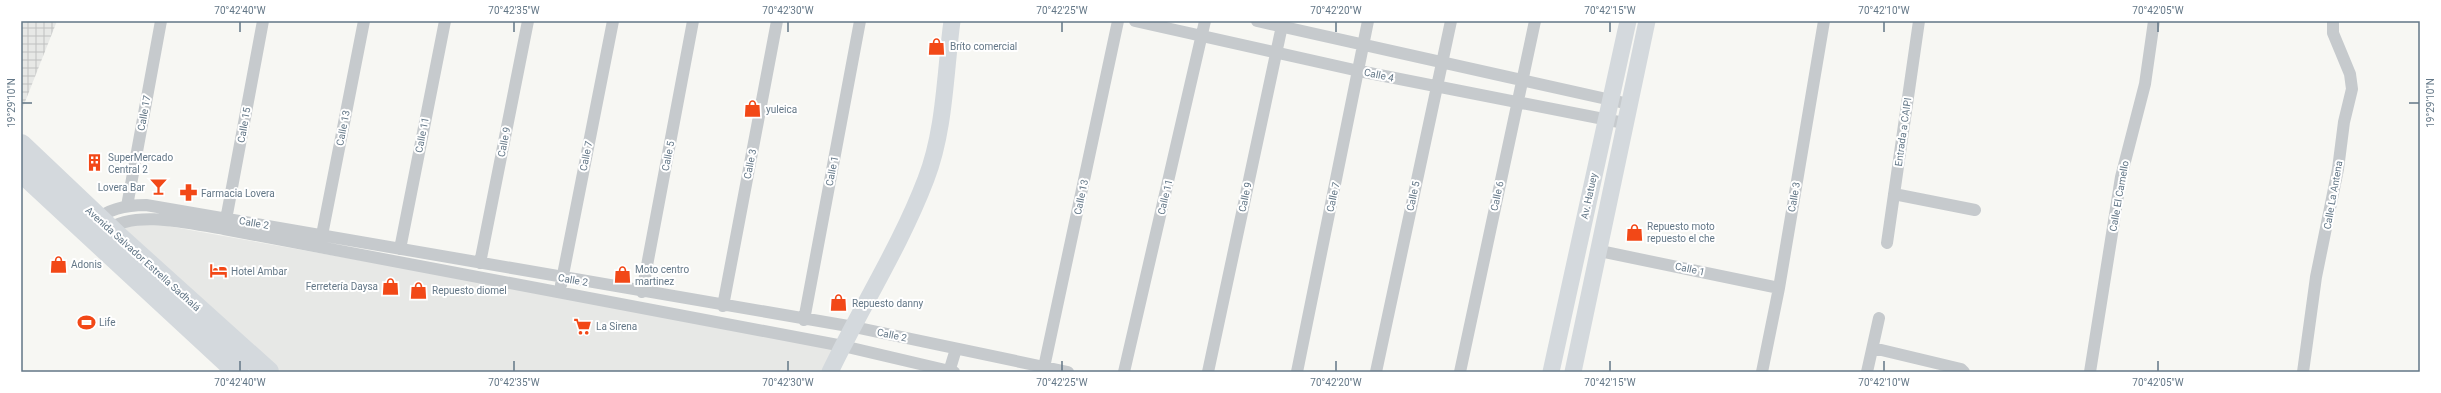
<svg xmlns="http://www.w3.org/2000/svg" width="2441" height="393" viewBox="0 0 2441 393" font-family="Roboto,sans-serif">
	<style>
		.built { fill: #e7e8e6 }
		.industrial { fill: url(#industrial-grid) }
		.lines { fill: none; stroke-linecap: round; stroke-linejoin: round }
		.street { stroke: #c6cacd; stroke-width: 12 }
		.secondary { stroke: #d4d9dd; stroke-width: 17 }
		.highway { stroke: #d4d9dd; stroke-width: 22 }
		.ticks { fill: none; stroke: #637787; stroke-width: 1.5 }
		.labels { text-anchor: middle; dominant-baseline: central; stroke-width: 4; stroke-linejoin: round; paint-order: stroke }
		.poi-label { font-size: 10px; fill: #637787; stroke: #fff; text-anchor: start }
		.street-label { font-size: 10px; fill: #637787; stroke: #fff }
		.neatline { fill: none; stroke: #637787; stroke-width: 1.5 }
		.ticks-label { font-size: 10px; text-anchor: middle; fill: #637787 }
	</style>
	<defs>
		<pattern id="industrial-grid" width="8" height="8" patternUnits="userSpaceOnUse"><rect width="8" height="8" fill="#e7e8e6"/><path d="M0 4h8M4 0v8" fill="none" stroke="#bfc1c0"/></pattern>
	</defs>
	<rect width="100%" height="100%" fill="#f7f7f3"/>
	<path class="built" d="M134,220L841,346L832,372H281L116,225Z"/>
	<path class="industrial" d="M21,21H57L21,112Z"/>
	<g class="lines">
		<path class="street" d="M1135,21L1359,71L1624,123
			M1257,21L1629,104
			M1894,194L1975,210
			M127,206L161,21
			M95,221C109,208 128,205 146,205L854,327L1068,372
			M225,225L263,21
			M107,230C135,209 192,224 224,229L843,346L954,372
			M322,235L364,21
			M1887,243L1919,21
			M400,249L445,21
			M1600,251L1779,288
			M480,263L528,21
			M561,285L613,21
			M642,292L693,21
			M723,306L777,21
			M804,320L860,21
			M1873,348L1961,369L1964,372
			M949,372L956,349
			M1043,372L1118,21
			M1124,372L1205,21
			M1208,372L1283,21
			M1297,372L1368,21
			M1376,372L1451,21
			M1460,372L1535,21
			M1762,372L1779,288L1824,21
			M1867,372L1879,318
			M2090,372L2121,177L2145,84L2154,21
			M2303,372L2316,277L2338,169L2344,122L2352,89L2350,74L2333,33V21"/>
		<path class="secondary" d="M830,372C861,307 900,247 926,179C945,130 945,73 952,21
			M1551,372L1628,21
			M1573,372L1647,21"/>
		<path class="highway" d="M21,145L118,237L268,372
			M21,171L238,372"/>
	</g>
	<path class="ticks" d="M240,22V32M514,22V32M788,22V32M1062,22V32M1336,22V32M1610,22V32M1884,22V32M2158,22V32M22,103H32M2409,103H2419M240,361V371M514,361V371M788,361V371M1062,361V371M1336,361V371M1610,361V371M1884,361V371M2158,361V371"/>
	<defs>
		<symbol id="shop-bare" viewBox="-9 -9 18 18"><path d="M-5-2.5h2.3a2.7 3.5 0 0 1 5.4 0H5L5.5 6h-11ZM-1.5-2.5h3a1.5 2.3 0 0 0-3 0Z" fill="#f24817" stroke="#fff" stroke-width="2.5" paint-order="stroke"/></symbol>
		<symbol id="building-bare" viewBox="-9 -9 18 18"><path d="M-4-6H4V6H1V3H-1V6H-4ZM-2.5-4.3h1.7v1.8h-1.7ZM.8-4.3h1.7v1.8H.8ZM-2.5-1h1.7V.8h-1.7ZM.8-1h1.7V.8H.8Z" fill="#f24817" stroke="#fff" stroke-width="2.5" paint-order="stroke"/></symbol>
		<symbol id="bar-bare" viewBox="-9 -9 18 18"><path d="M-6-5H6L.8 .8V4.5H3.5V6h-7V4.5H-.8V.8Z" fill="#f24817" stroke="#fff" stroke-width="2.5" paint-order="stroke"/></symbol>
		<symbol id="pharmacy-bare" viewBox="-9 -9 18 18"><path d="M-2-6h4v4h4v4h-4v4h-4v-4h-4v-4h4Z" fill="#f24817" stroke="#fff" stroke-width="2.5" paint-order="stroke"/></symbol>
		<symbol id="hotel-bare" viewBox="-9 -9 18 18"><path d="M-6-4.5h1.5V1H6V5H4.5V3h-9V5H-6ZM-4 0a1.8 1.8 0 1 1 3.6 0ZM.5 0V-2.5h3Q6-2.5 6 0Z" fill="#f24817" stroke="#fff" stroke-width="2.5" paint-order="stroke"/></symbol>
		<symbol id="stadium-bare" viewBox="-9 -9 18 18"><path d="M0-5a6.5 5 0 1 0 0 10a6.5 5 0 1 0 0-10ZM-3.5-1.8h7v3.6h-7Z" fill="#f24817" stroke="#fff" stroke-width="2.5" paint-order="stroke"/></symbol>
		<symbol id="supermarket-bare" viewBox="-9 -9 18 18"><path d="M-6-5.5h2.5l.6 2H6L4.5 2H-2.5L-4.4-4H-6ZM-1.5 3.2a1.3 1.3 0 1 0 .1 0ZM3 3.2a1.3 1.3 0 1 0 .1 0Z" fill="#f24817" stroke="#fff" stroke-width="2.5" paint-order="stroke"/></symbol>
	</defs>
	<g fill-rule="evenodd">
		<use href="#shop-bare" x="924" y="34" width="25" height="25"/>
		<use href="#shop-bare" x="740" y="96" width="25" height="25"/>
		<use href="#building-bare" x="82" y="150" width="25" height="25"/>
		<use href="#bar-bare" x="146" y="174" width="25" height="25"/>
		<use href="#pharmacy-bare" x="176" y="180" width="25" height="25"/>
		<use href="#shop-bare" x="1622" y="220" width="25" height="25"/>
		<use href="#shop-bare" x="46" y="252" width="25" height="25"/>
		<use href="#hotel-bare" x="206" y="258" width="25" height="25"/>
		<use href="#shop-bare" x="610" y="262" width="25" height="25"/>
		<use href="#shop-bare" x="378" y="274" width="25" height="25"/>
		<use href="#shop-bare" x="406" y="278" width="25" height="25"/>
		<use href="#shop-bare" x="826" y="290" width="25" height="25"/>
		<use href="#stadium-bare" x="74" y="310" width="25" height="25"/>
		<use href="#supermarket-bare" x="570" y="314" width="25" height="25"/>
	</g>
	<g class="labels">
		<g class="poi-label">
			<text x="950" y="46">Bríto comercial</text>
			<text x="766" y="109">yuleica</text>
			<text x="108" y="157">SuperMercado<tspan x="108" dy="12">Central 2</tspan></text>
			<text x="145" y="187" text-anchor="end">Lovera Bar</text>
			<text x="201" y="193">Farmacia Lovera</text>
			<text x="1647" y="226">Repuesto moto<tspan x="1647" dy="12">repuesto el che</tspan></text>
			<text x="71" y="264">Adonis</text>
			<text x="635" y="269">Moto centro<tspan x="635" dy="12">martinez</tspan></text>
			<text x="231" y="271">Hotel Ambar</text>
			<text x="378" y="286" text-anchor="end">Ferretería Daysa</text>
			<text x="432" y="290">Repuesto diomel</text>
			<text x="852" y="303">Repuesto danny</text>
			<text x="99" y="322">Life</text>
			<text x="596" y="326">La Sirena</text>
		</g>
		<g class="street-label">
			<text transform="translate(1379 75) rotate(12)">Calle 4</text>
			<text transform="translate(144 113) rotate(-80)">Calle 17</text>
			<text transform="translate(244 125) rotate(-80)">Calle 15</text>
			<text transform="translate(343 128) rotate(-79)">Calle 13</text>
			<text transform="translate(1903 132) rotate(-82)">Entrada a CAIPI</text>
			<text transform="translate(422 135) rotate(-79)">Calle 11</text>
			<text transform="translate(504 142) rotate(-79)">Calle 9</text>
			<text transform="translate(586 156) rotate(-79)">Calle 7</text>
			<text transform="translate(668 156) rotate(-79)">Calle 5</text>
			<text transform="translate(750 164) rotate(-79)">Calle 3</text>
			<text transform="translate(832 171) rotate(-79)">Calle 1</text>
			<text transform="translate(2333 195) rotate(-80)">Calle La Antena</text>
			<text transform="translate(1413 196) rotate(-78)">Calle 5</text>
			<text transform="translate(1497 196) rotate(-78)">Calle 6</text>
			<text transform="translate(1589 196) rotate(-78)">Av. Hatuey</text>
			<text transform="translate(2119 196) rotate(-80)">Calle El Camello</text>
			<text transform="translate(1081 197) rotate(-78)">Calle 13</text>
			<text transform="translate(1165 197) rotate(-77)">Calle 11</text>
			<text transform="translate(1245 197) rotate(-78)">Calle 9</text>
			<text transform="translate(1333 197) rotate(-78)">Calle 7</text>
			<text transform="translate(1794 197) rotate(-80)">Calle 3</text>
			<text transform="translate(254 223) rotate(10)">Calle 2</text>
			<text transform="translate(143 259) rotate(42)">Avenida Salvador Estrella Sadhalá</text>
			<text transform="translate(1690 269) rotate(12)">Calle 1</text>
			<text transform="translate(573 280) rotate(10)">Calle 2</text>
			<text transform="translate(892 335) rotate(12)">Calle 2</text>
		</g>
	</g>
	<rect width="2441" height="393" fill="none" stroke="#ffffff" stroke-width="44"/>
	<rect x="22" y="22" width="2397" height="349" class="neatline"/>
	<g class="ticks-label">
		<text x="240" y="14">70°42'40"W</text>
		<text x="514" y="14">70°42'35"W</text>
		<text x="788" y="14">70°42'30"W</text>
		<text x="1062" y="14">70°42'25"W</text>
		<text x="1336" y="14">70°42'20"W</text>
		<text x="1610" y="14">70°42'15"W</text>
		<text x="1884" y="14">70°42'10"W</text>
		<text x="2158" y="14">70°42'05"W</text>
		<text transform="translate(11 103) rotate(-90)" y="4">19°29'10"N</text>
		<text transform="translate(2430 103) rotate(-90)" y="4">19°29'10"N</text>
		<text x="240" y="386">70°42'40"W</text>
		<text x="514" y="386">70°42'35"W</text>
		<text x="788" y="386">70°42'30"W</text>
		<text x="1062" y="386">70°42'25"W</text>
		<text x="1336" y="386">70°42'20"W</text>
		<text x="1610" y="386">70°42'15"W</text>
		<text x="1884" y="386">70°42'10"W</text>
		<text x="2158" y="386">70°42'05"W</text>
	</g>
</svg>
